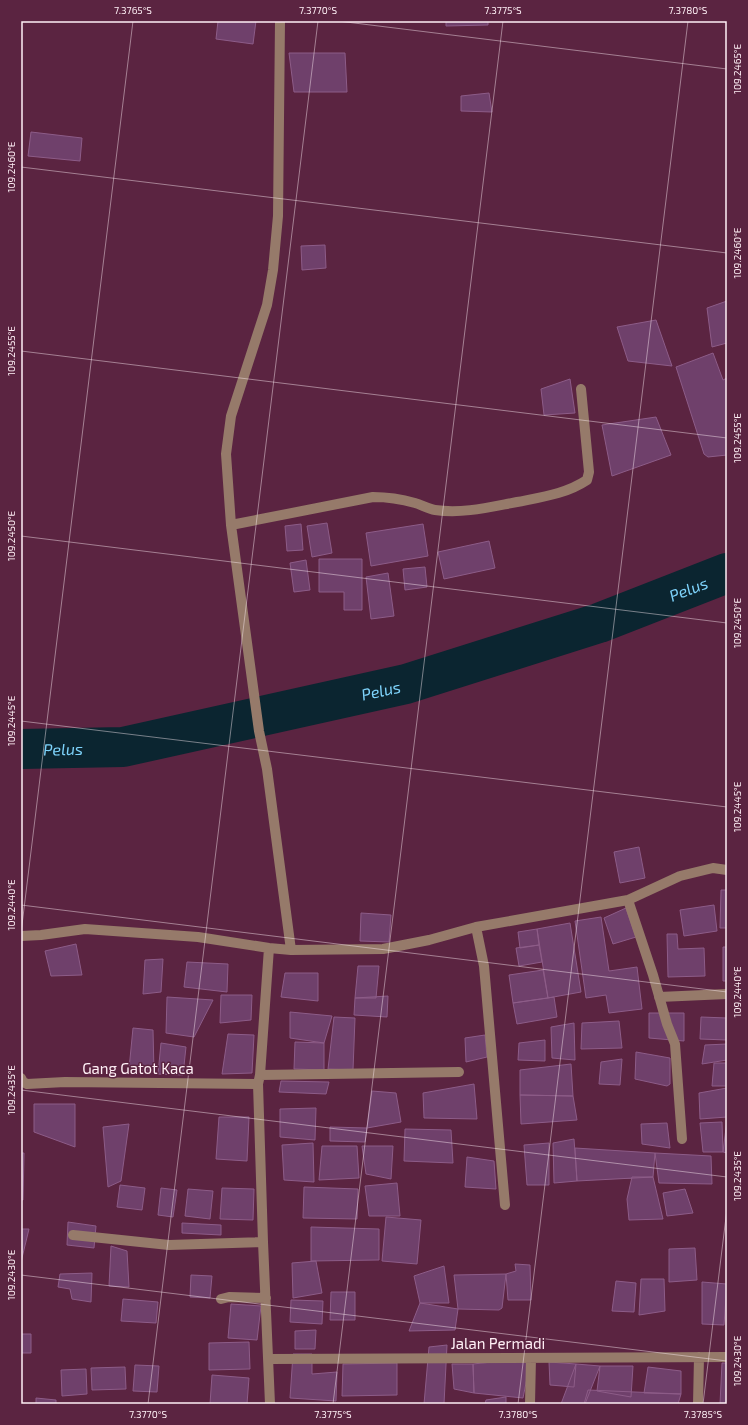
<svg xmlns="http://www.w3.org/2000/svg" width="748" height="1425" viewBox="0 0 748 1425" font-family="'Exo 2',sans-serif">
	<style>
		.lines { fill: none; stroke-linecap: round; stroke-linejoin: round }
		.river { stroke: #0b2530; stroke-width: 40 }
		.building { fill: #6f406b; stroke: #8d5c88 }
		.minor { stroke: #967a6a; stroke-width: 10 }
		.ticks { fill: none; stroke: #fff0f6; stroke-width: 1; stroke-opacity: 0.45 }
		.labels { text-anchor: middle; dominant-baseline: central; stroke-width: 3; stroke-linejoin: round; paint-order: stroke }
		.street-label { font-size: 15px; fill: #fff0f6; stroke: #5b2441 }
		.water-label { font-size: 16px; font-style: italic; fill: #7ed3fb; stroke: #5b2441 }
		.neatline { fill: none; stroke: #fff0f6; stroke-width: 1.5 }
		.ticks-label { font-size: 10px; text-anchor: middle; fill: #fff0f6 }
	</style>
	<rect width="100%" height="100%" fill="#5b2441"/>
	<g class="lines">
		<path class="river" id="s1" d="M21,749L123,747L406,684L599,623L727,573"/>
	</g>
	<path class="building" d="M218,21H256L253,44L216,39Z
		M446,21H488V25L446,26Z
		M289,53H345L347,92H294Z
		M489,93L492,112L461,111V96Z
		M31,132L82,138L80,161L28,156Z
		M325,245L326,268L302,270L301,246Z
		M727,301V343L712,347L707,308Z
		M656,320L672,366L628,361L617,327Z
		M713,353L723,380L727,378V455L708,457L704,454L676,367Z
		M570,379L575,413L544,415L541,389Z
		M656,417L671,455L612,476L602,425Z
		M327,523L332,553L312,557L307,526Z
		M301,524L303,550L287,551L285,526Z
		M423,524L428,556L371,566L366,533Z
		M489,541L495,568L444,579L438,552Z
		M319,559H362V610H344V592H319Z
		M306,560L310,590L294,592L290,563Z
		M425,567L427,587L405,590L403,569Z
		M388,573L394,616L371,619L366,577Z
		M639,847L645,878L620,883L614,852Z
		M721,890H727V928H720Z
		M714,905L717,931L684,936L680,910Z
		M626,908L636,937L613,944L604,918Z
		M361,913L391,915L389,942L360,941Z
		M601,917L609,971L637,967L642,1009L609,1013L606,995L586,998L575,921Z
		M570,923L581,992L548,998L537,929Z
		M537,929L539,945L520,948L518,932Z
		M667,934H677L678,949L704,948L705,976L668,977Z
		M76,944L82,975L51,976L45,951Z
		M539,945L542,962L519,966L516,948Z
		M723,947H727V981H723Z
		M163,959L161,992L143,994L145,960Z
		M187,962L228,964L227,992L184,987Z
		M358,966H379L376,998H355Z
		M543,970L548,998L513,1003L509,975Z
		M285,973H318V1001L281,997Z
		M221,995H252L251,1020L220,1023Z
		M388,996L387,1017L354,1015L355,998Z
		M167,997L213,1000L194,1037L166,1033Z
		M554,997L557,1017L517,1024L513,1003Z
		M290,1012L332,1016L324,1043L290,1038Z
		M649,1013H684V1041L649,1038Z
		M334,1017L355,1018L353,1070L328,1069Z
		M701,1017L727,1018V1040L700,1039Z
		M619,1021L622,1048L581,1049L582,1023Z
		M574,1023L575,1060L552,1058L551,1027Z
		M133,1028L153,1030L154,1072L129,1069Z
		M228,1034L254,1035L252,1073L222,1074Z
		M485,1035L487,1057L466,1062L465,1038Z
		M545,1040V1061L518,1060L519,1043Z
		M295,1042L324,1043V1070L294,1069Z
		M161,1043L186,1047L183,1075L158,1074Z
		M727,1044V1060L702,1064L705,1045Z
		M636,1052L670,1058V1084L667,1086L635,1079Z
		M622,1059L620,1085L599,1084L601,1062Z
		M714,1063H727V1086H712Z
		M571,1064L573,1096L520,1095V1070Z
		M281,1081L329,1082L326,1094L279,1092Z
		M474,1084L477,1119L424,1118L423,1093Z
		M727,1088V1117L700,1119L699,1093Z
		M372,1091L396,1093L401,1122L367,1128Z
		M520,1095L573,1096L577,1120L521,1124Z
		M34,1104H75V1147L34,1132Z
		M316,1108L315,1140L280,1137V1109Z
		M219,1117H249L247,1161L216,1159Z
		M727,1120V1153L723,1152Z
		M722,1122L723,1152H703L700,1123Z
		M667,1123L670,1148L642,1144L641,1124Z
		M129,1124L121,1181L108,1187L103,1127Z
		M330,1127L367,1128L365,1142L330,1141Z
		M405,1129L451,1130L453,1163L404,1161Z
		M574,1139L577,1181L554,1183L553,1143Z
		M313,1143L314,1182L284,1180L282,1145Z
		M549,1143V1185H527L524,1145Z
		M322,1146H357L359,1178L319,1180Z
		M362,1146H393L391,1179L366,1174Z
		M575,1148L655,1153L653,1177L577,1181Z
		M21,1153H24L23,1200H21Z
		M655,1153L711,1156L712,1184L659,1183Z
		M467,1157L494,1161L496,1189L465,1187Z
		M632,1177H653L663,1219L629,1220L627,1199Z
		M397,1183L400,1216H369L365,1186Z
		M120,1185L145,1188L142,1210L117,1207Z
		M304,1187L358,1189L357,1219L303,1218Z
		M161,1188L177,1190L173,1217L158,1215Z
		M222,1188L254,1189L253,1220L220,1219Z
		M188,1189L213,1191L210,1219L185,1216Z
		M685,1189L693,1213L667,1216L663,1193Z
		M386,1217L421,1220L417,1264L382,1261Z
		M68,1222L96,1226L94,1248L67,1245Z
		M182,1223L221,1225V1235L182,1233Z
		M311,1227L379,1229V1260L311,1261Z
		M21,1229H29L21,1262Z
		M111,1246L127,1251L129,1287L109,1286Z
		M695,1248L697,1280L669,1282V1249Z
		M316,1261L322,1293L293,1298L292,1263Z
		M515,1264L530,1265L531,1300H508L506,1274L516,1271Z
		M444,1266L449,1303H420L414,1276Z
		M92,1273L91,1302L72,1299L70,1289L58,1287L60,1274Z
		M506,1274L502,1308L499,1310L458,1309L454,1275Z
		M191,1275L212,1276L210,1298L190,1297Z
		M641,1279H664L665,1311L639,1315Z
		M616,1281L636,1283L634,1312L612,1311Z
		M702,1282L727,1284L724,1325L702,1324Z
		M331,1292H355V1320H330Z
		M123,1299L158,1302L156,1323L121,1321Z
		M291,1300L323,1301L322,1324L290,1322Z
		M420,1303L458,1309L455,1330L409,1331Z
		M231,1304L261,1306L257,1340L228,1338Z
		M316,1330L315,1349H295V1331Z
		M21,1334H31V1353H21Z
		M249,1342L250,1369L209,1370V1343Z
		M447,1345L444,1404H424L429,1347Z
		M293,1354H312V1374L337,1372L336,1401L290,1398Z
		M531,1358L523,1398L474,1393L473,1364Z
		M549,1362L576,1364L574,1387L550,1385Z
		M397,1363V1395L342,1396L343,1364Z
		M722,1363H727V1403L720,1404Z
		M452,1364H473L474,1393L454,1389Z
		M576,1364L600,1366L585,1404H561Z
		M135,1365L159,1366L157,1392L133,1391Z
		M600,1366H633L631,1397L597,1391Z
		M125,1367L126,1389L92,1390L91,1368Z
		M648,1367L681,1371V1394L644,1393Z
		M86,1369L87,1394L62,1396L61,1370Z
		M212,1375L249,1378L247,1404H210Z
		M588,1390L681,1394L678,1404H584Z
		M506,1397V1404H485L486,1400Z
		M36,1398L56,1400V1404H36Z"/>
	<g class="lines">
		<path class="minor" d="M280,21L278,216L273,270L267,305L231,416L226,454L231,525L259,731L267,769L291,950
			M231,525L373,497C387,497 401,499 415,503C422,505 428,509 435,510C463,514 490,507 517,502C542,497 566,494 587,480L589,472L581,389
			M628,900L653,975L667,1024L675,1044L682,1139
			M476,927L484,966L505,1205
			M21,936L41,935L85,929L198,937L269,948L291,950L383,949L429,940L476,927L628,900L680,876L713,868L727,870
			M269,948L260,1075L258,1084L263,1242L270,1404
			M659,997L727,994
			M260,1075L459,1072
			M21,1078L23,1082L27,1084L65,1082L258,1084
			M73,1235L169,1245L263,1242
			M221,1299L229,1297L266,1298
			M269,1359L727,1357
			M530,1404L531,1358
			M698,1404L699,1357"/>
	</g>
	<path class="ticks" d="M338,21L727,69M21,167L727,253M21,351L727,438M21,536L727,623M21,721L727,807M21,905L727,992M21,933L133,21M21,1090L727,1177M21,1275L727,1361M148,1404L318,21M333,1404L503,21M518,1404L688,21M703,1404L727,1209"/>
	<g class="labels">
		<g class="street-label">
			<text x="138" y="1068">Gang Gatot Kaca</text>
			<text x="498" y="1343">Jalan Permadi</text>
		</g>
		<g class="water-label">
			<text stroke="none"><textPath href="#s1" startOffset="690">Pelus</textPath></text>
			<text stroke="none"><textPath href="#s1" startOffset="366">Pelus</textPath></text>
			<text stroke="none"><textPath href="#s1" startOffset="42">Pelus</textPath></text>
		</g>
	</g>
	<rect width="748" height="1425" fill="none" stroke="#5b2441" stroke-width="44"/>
	<rect x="22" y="22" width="704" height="1381" class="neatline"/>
	<g class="ticks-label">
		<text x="133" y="14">7.3765°S</text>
		<text x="318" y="14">7.3770°S</text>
		<text x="503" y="14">7.3775°S</text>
		<text x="688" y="14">7.3780°S</text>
		<text transform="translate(737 69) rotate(-90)" y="4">109.2465°E</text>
		<text transform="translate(11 167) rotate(-90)" y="4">109.2460°E</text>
		<text transform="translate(737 253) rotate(-90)" y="4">109.2460°E</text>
		<text transform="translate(11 351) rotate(-90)" y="4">109.2455°E</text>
		<text transform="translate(737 438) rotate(-90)" y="4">109.2455°E</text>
		<text transform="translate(11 536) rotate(-90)" y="4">109.2450°E</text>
		<text transform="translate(737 623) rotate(-90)" y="4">109.2450°E</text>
		<text transform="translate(11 721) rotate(-90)" y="4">109.2445°E</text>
		<text transform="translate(737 807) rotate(-90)" y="4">109.2445°E</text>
		<text transform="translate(11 905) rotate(-90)" y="4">109.2440°E</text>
		<text transform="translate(737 992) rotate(-90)" y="4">109.2440°E</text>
		<text transform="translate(11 1090) rotate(-90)" y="4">109.2435°E</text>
		<text transform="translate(737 1176) rotate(-90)" y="4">109.2435°E</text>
		<text transform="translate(11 1275) rotate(-90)" y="4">109.2430°E</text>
		<text transform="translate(737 1361) rotate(-90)" y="4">109.2430°E</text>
		<text x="148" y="1418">7.3770°S</text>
		<text x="333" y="1418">7.3775°S</text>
		<text x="518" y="1418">7.3780°S</text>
		<text x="703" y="1418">7.3785°S</text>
	</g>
</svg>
